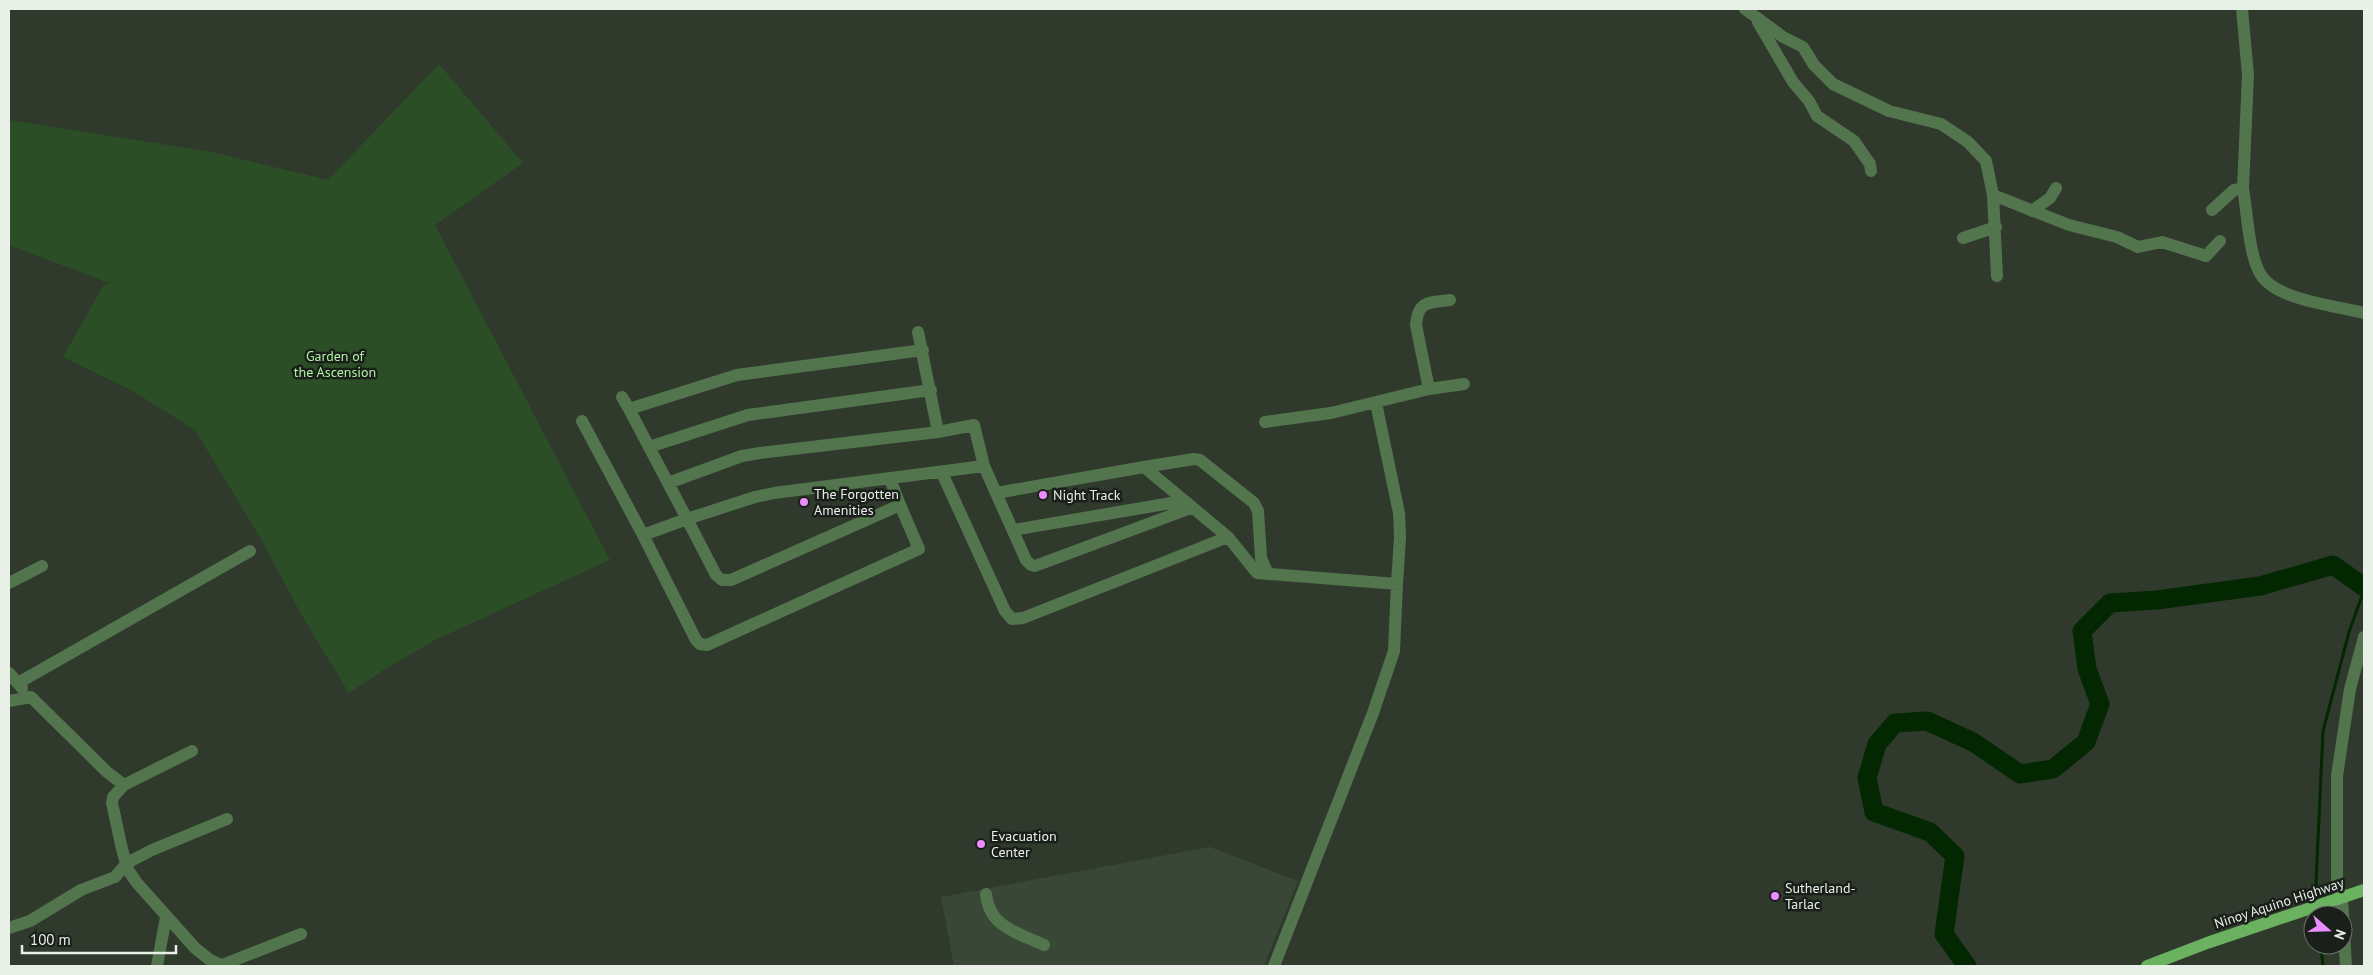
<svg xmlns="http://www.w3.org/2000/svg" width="2373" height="975" viewBox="0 0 2373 975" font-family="'PT Sans',sans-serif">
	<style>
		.built { fill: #394836 }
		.green { fill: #2b4e26 }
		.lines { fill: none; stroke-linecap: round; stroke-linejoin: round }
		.stream { stroke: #032700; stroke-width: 3 }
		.river { stroke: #032700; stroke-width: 19 }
		.minor { stroke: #53754e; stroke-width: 12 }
		.major { stroke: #6bb260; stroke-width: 12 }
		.poi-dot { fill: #eb8dfc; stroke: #1a1f1a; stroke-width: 2 }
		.labels { text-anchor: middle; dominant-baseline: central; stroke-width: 5; stroke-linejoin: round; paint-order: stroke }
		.park-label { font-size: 14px; fill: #acf2a1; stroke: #1a1f1a }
		.poi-label { font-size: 14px; fill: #e9f0e8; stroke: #1a1f1a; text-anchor: start }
		.street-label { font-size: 14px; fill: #e9f0e8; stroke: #1a1f1a }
	</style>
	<rect width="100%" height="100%" fill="#2f3a2d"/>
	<path class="built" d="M1210,847L1298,881L1264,966H954L941,897Z"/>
	<path class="green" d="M439,64L523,163L435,225L610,560L437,639L385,669L349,693L301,614L261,539L195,430L131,390L63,357L103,286L109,283L9,245V120L212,152L328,180Z"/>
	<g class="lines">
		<path class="stream" d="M2317,903L2316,883L2323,731L2349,632L2364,590
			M2321,945L2323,966"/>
		<path class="river" d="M1967,966L1944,934L1955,856L1930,832L1874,812L1867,778L1877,744L1895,723L1927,721L1973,742L2020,774L2053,769L2086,742L2100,704L2087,669L2082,631L2110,603L2157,600L2260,586L2333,565L2364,587"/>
		<path class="minor" d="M1745,9L1783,37L1803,47L1814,65L1833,84L1889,111L1941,124L1968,142L1986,161L1993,195L2069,225L2117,237L2138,247L2162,242L2206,256L2220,241
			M1758,22L1793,82L1809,101L1817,116L1854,141L1870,164L1871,171
			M2243,188C2247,211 2249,257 2261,275C2276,300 2337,306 2364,313
			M1993,195L1997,276
			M2212,210L2234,190L2243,188L2248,75L2242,9
			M2032,211L2050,198L2056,188
			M1963,238L1996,227
			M918,332L938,432L974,425L984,466L996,493L1144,467L1228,537L1257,573L1397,584L1394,651L1373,713L1274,966
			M923,350L737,375L629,409L687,519L755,497L774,493L984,466
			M1429,389L1464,384
			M622,397L629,409
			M1376,403L1399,513L1400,537L1397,584
			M582,421L643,535
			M1265,422L1331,413L1429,389L1416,325C1418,300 1429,303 1450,300
			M649,447L748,415L931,390
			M1144,467L1194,459L1200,460L1254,503L1258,511L1261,558L1268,574
			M942,473L1005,611L1012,619L1023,618L1228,537
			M890,479L900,505L731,580H722L716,575L687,519L643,535L696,640L700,644L707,645L919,549L900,505
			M668,483L742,456L760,453L938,432
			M996,493L1026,560L1031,565L1035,566L1191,508
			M1013,530L1183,501
			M9,583L42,566
			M9,673L22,688
			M18,683L250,551
			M9,701L31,697L107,772L124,785L192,751
			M124,785L113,797L112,803L122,849L128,870L137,883L195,948L210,960L223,966
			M986,894C989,927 1018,933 1044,945
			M2343,915L2342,899L2337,881V776L2350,689L2364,637
			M2343,916L2346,966
			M9,928L30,921L81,890L115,877L127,863L152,850L227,819
			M222,965L301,934
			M157,966L166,917"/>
		<path class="major" d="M2147,966L2207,943L2364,890"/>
	</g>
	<g class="poi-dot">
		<circle cx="1043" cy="495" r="5"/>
		<circle cx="804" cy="502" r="5"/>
		<circle cx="981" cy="844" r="5"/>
		<circle cx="1775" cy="896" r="5"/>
	</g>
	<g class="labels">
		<g class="park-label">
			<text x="335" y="356">Garden of<tspan x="335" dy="16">the Ascension</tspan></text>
		</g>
		<g class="poi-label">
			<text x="814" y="494">The Forgotten<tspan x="814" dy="16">Amenities</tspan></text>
			<text x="1053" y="495">Night Track</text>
			<text x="991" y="836">Evacuation<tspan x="991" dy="16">Center</tspan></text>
			<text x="1785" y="888">Sutherland-<tspan x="1785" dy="16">Tarlac</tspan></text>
		</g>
		<g class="street-label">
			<text transform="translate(2279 903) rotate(-18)">Ninoy Aquino Highway</text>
		</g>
	</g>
	<rect width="2373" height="975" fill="none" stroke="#e9f0e8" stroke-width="20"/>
	<g transform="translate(2328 930) rotate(110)"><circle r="24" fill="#1a1f1a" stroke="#6d736c"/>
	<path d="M0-4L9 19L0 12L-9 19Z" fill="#eb8dfc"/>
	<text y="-8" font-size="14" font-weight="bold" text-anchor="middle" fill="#e9f0e8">N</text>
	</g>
	<path d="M22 945v8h154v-8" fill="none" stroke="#e9f0e8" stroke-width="2.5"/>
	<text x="30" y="945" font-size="15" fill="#e9f0e8" stroke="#1a1f1a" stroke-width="4" paint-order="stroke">100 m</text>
</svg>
